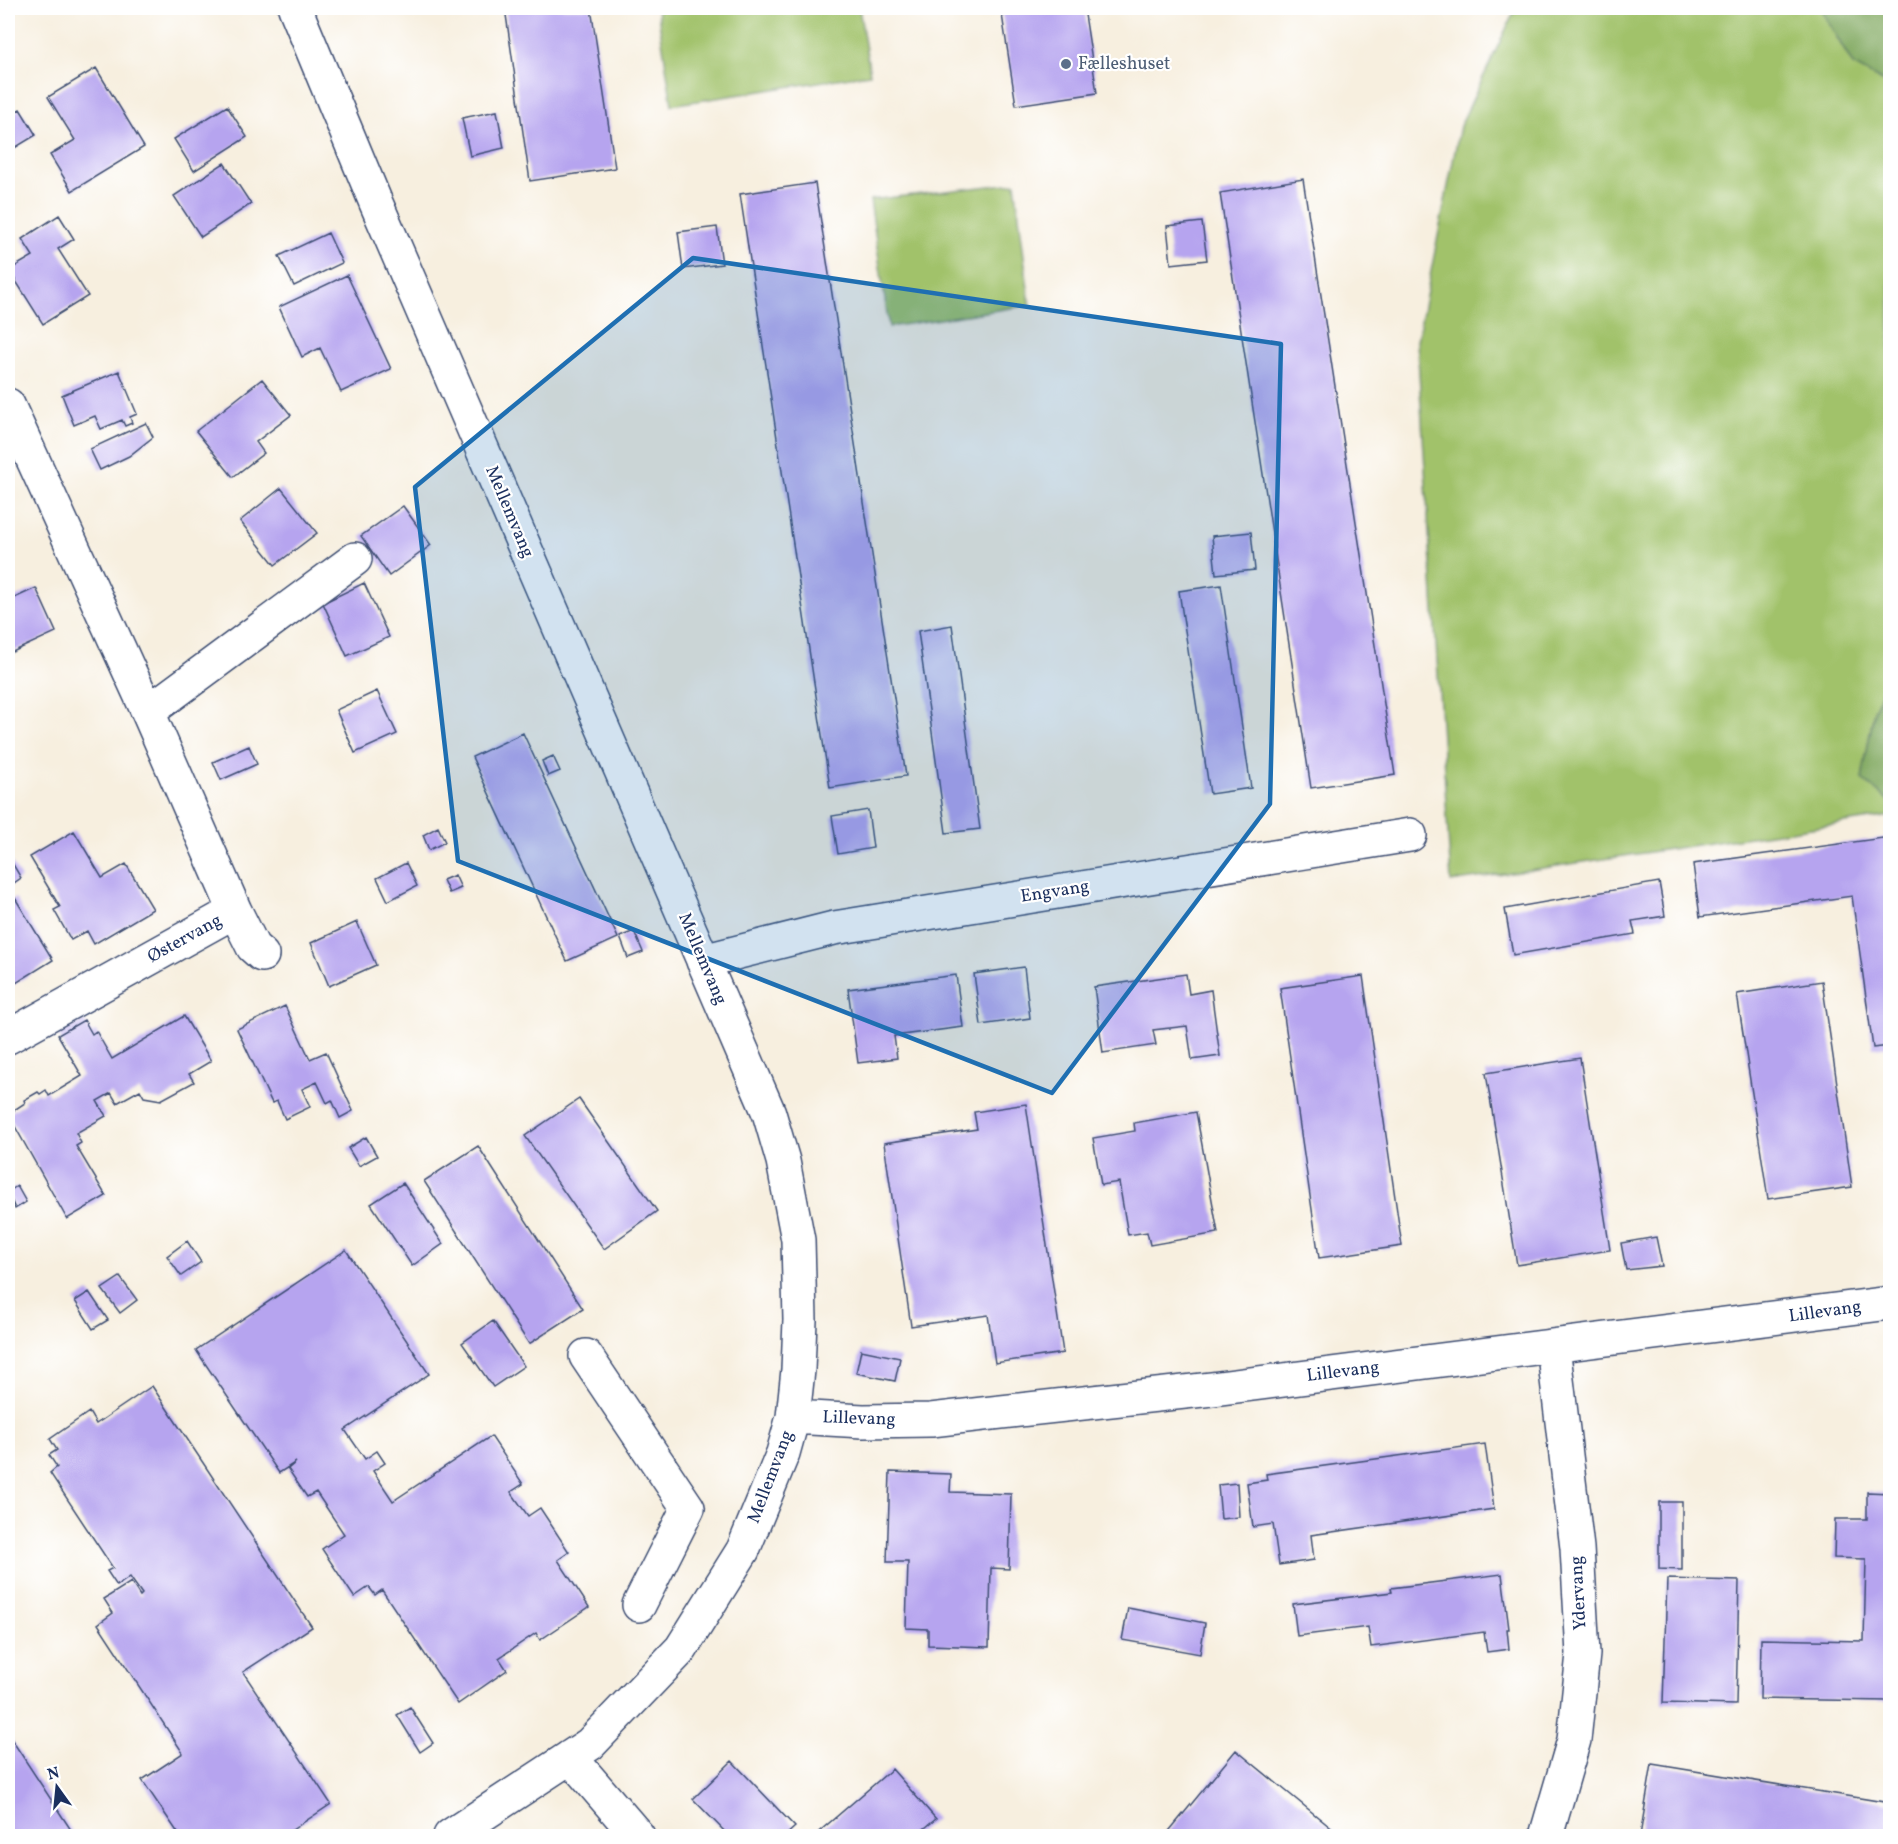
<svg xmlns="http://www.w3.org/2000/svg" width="1898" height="1844" viewBox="0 0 1898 1844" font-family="Vollkorn,serif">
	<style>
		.green { fill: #a1c26a; stroke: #5e7864; stroke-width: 1.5 }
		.forest { fill: #80a85e; stroke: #4e6c5e; stroke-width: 1.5 }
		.building { fill: #b6a4ef }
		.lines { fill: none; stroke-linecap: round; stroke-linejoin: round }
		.minor-casing { stroke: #3c4c71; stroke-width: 36 }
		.minor { stroke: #fff; stroke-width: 33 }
		.marked { fill: #1f6fb2; fill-opacity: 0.2; stroke: #1f6fb2; stroke-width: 4.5; stroke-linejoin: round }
		.service-dot { fill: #5c6f8a; stroke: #fff; stroke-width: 2 }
		.labels { text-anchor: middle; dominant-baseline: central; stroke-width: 4.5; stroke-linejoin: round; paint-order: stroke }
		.service-label { font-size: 18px; fill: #4e5e75; stroke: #fff; text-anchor: start }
		.street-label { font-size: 18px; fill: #1b2f5e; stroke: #fff }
	</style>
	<rect width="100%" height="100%" fill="#fff"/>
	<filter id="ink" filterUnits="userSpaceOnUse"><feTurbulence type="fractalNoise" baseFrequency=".0167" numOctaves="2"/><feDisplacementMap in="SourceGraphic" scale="12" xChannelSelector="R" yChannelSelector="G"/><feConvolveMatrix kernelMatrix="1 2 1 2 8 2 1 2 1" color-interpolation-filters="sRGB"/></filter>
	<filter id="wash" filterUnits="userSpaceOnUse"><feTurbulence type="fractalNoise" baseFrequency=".008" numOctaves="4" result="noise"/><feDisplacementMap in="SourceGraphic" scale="24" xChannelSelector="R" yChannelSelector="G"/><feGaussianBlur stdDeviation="1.35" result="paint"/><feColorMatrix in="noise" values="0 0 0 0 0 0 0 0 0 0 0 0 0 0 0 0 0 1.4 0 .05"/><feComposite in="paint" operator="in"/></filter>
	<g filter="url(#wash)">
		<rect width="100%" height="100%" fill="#f7efdf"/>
		<path class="green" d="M657,8H859L870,74L672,105Z
			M1516,8H1820L1853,65L1890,85V673L1874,711L1862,779L1890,802V816L1451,882L1417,341L1460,126Z
			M1015,183L1030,305L889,327L870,200Z"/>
		<path class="forest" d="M1820,8H1890V85L1853,65Z
			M1890,673V802L1862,779L1874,711Z"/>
		<g id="blocks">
			<path class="building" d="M505,8H591L615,168L530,181Z
				M1001,8H1084L1097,93L1016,105Z
				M96,68L144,147L72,191L50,155L75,140L48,97Z
				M227,106L247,137L194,171L174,139Z
				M20,109L36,135L8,152V116Z
				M497,111L504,148L470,156L462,118Z
				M224,163L251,204L201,237L174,196Z
				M1303,179L1395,775L1311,788L1220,193Z
				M815,183L906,776L830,788L740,194Z
				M59,215L74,239L58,249L88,296L43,324L9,270L33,256L22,239Z
				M1202,222L1207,260L1171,264L1167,226Z
				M717,227L722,264L683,269L678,232Z
				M328,233L342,263L294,286L279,256Z
				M347,275L391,369L341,392L320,348L302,357L279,307Z
				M119,371L137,414L130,417L132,423L125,426L122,420L101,429L95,416L74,425L62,395Z
				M262,379L291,415L256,442L264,453L233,477L196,431Z
				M146,423L153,437L129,456L100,470L90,449Z
				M281,488L317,533L275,565L240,521Z
				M403,506L431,545L389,576L361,536Z
				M1251,532L1255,570L1216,574L1212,536Z
				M364,583L389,637L347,656L323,603Z
				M1221,585L1251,788L1210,794L1179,591Z
				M36,588L56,632L8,654V601Z
				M952,625L980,829L946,833L918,631Z
				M377,691L397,734L355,753L336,710Z
				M523,733L618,938L567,961L472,757Z
				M249,746L257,764L221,780L213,762Z
				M553,756L560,771L548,776L542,761Z
				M868,810L873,848L838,854L832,816Z
				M438,827L445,842L429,850L423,835Z
				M74,831L102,878L126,864L153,909L94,944L87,931L71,940L54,910L60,907L30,857Z
				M1890,837V1046L1873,1048L1852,896L1700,917L1693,864Z
				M8,856L21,878L8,887Z
				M406,863L417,886L388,901L377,878Z
				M455,875L461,888L449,893L443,880Z
				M1659,882L1665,916L1632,921L1635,934L1513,955L1505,909Z
				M15,898L53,960L8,988V903Z
				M357,922L376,965L329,986L311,943Z
				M634,931L643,952L628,958L620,937Z
				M1024,967L1030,1018L981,1025L974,974Z
				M1186,974L1189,994L1211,990L1220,1056L1192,1060L1187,1026L1153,1030L1156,1045L1103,1053L1094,987Z
				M956,975L963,1027L894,1036L897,1058L858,1063L848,989Z
				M1363,976L1402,1246L1319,1258L1280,988Z
				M1822,981L1852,1187L1768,1199L1737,994Z
				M285,1006L310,1059L326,1052L353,1111L340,1118L332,1100L327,1103L317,1082L302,1089L310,1107L285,1119L277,1101L272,1103L237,1029Z
				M184,1016L211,1061L189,1074L194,1082L161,1100L144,1097L140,1090L117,1103L111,1093L97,1101L106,1116L76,1133L81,1143L76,1146L106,1196L67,1219L8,1114L25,1103L24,1100L38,1092L40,1094L46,1090L49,1096L82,1076L58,1035L84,1020L92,1034L96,1031L112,1059Z
				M1580,1058L1610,1250L1517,1265L1486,1073Z
				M579,1099L657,1211L604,1249L525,1136Z
				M1026,1104L1063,1353L995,1363L988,1315L911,1326L884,1143L977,1129L974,1112Z
				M1196,1112L1218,1233L1150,1245L1147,1232L1128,1235L1119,1182L1101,1185L1093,1138L1135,1131L1134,1123Z
				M366,1137L377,1156L359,1166L348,1148Z
				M478,1146L583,1309L529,1344L424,1181Z
				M403,1183L443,1244L412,1266L371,1204Z
				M17,1186L26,1202L15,1209L8,1192Z
				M1656,1237L1662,1266L1626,1270L1621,1243Z
				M187,1241L201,1262L181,1276L167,1256Z
				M346,1250L429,1374L345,1430L365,1459L377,1451L385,1463L373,1471L393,1501L491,1436L523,1484L511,1492L528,1516L540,1508L569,1552L558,1560L589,1607L540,1640L536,1633L499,1658L507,1670L458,1704L382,1590L375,1595L369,1587L354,1597L322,1549L344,1534L316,1492L307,1497L288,1469L296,1462L279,1473L196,1350Z
				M120,1277L137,1300L120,1313L102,1289Z
				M89,1292L108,1320L93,1329L75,1301Z
				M493,1321L524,1366L493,1387L462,1343Z
				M861,1350L900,1358L895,1381L856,1373Z
				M152,1386L312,1627L243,1672L331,1804L283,1836H180L142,1780L183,1753L98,1624L113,1613L104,1599L131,1582L140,1596L142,1594L130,1577L117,1586L107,1571L113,1568L50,1473L57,1467L49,1455L57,1450L50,1439L89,1412L96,1424Z
				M1485,1444L1494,1509L1311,1535L1314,1560L1279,1565L1273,1524L1253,1527L1247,1483L1267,1480L1266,1474Z
				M890,1472L951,1474L950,1492L1011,1494L1009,1569L991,1568L989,1647L928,1645V1629L906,1628L908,1562H887Z
				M1237,1483L1239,1517L1221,1519L1218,1485Z
				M1867,1492L1890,1493V1701L1760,1699L1761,1639L1864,1641L1866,1559L1834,1558L1835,1519H1867Z
				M1659,1502H1682V1570L1659,1569Z
				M1502,1574L1509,1629H1507L1509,1649L1487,1652L1484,1632L1371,1647L1368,1627L1297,1636L1293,1604L1392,1592L1391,1588Z
				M1667,1579L1739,1581L1736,1705L1663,1703Z
				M1128,1608L1205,1623L1200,1654L1122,1640Z
				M410,1707L433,1743L420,1752L397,1715Z
				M8,1734L75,1836H8Z
				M1236,1750L1341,1836H1165Z
				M732,1761L795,1827L785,1836H729L693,1799Z
				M1652,1764L1890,1803V1836H1640Z
				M892,1769L936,1819L915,1836H814Z"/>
		</g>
	</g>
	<g filter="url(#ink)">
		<use href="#blocks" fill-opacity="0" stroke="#3c4c71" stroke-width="1.5"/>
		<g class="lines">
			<defs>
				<path id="minor" d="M295,8L376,203L769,1113L783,1161L798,1240L800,1320L798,1370L793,1417L783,1453L743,1550L681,1649L590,1744L450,1836
					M8,405L148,712L235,911L8,1037
					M148,712L355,559
					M235,911L253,947L262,955
					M703,961L834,928L1410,835
					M586,1356L688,1508L639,1605
					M793,1417L863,1421L931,1420L983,1414L1212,1389L1890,1303
					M570,1757L638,1836
					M1546,1836L1574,1740L1583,1654L1577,1548L1553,1346"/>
			</defs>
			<use href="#minor" class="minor-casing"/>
			<use href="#minor" class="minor"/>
		</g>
	</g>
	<path class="marked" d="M693,258L1281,344L1270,804L1052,1093L458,861L415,487Z"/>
	<circle class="service-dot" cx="1066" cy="64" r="6"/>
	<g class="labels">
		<g class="service-label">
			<text x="1078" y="64">Fælleshuset</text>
		</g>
		<g class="street-label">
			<text transform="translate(509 512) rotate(67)">Mellemvang</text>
			<text transform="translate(1055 892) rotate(-9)">Engvang</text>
			<text transform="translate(185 939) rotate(-29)">Østervang</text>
			<text transform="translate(702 959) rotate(67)">Mellemvang</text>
			<text transform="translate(1825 1312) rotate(-8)">Lillevang</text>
			<text transform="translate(1343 1372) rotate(-7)">Lillevang</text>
			<text transform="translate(859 1419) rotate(2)">Lillevang</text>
			<text transform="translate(771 1477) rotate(-69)">Mellemvang</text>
			<text transform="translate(1579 1593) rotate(-93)">Ydervang</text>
		</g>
	</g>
	<rect width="1898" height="1844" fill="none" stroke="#fff" stroke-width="30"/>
	<g transform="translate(57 1787) rotate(345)" stroke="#ffffff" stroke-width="4.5" paint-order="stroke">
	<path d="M0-4.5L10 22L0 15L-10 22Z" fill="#1b2f5e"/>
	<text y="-9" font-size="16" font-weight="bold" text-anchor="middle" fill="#1b2f5e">N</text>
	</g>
</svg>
